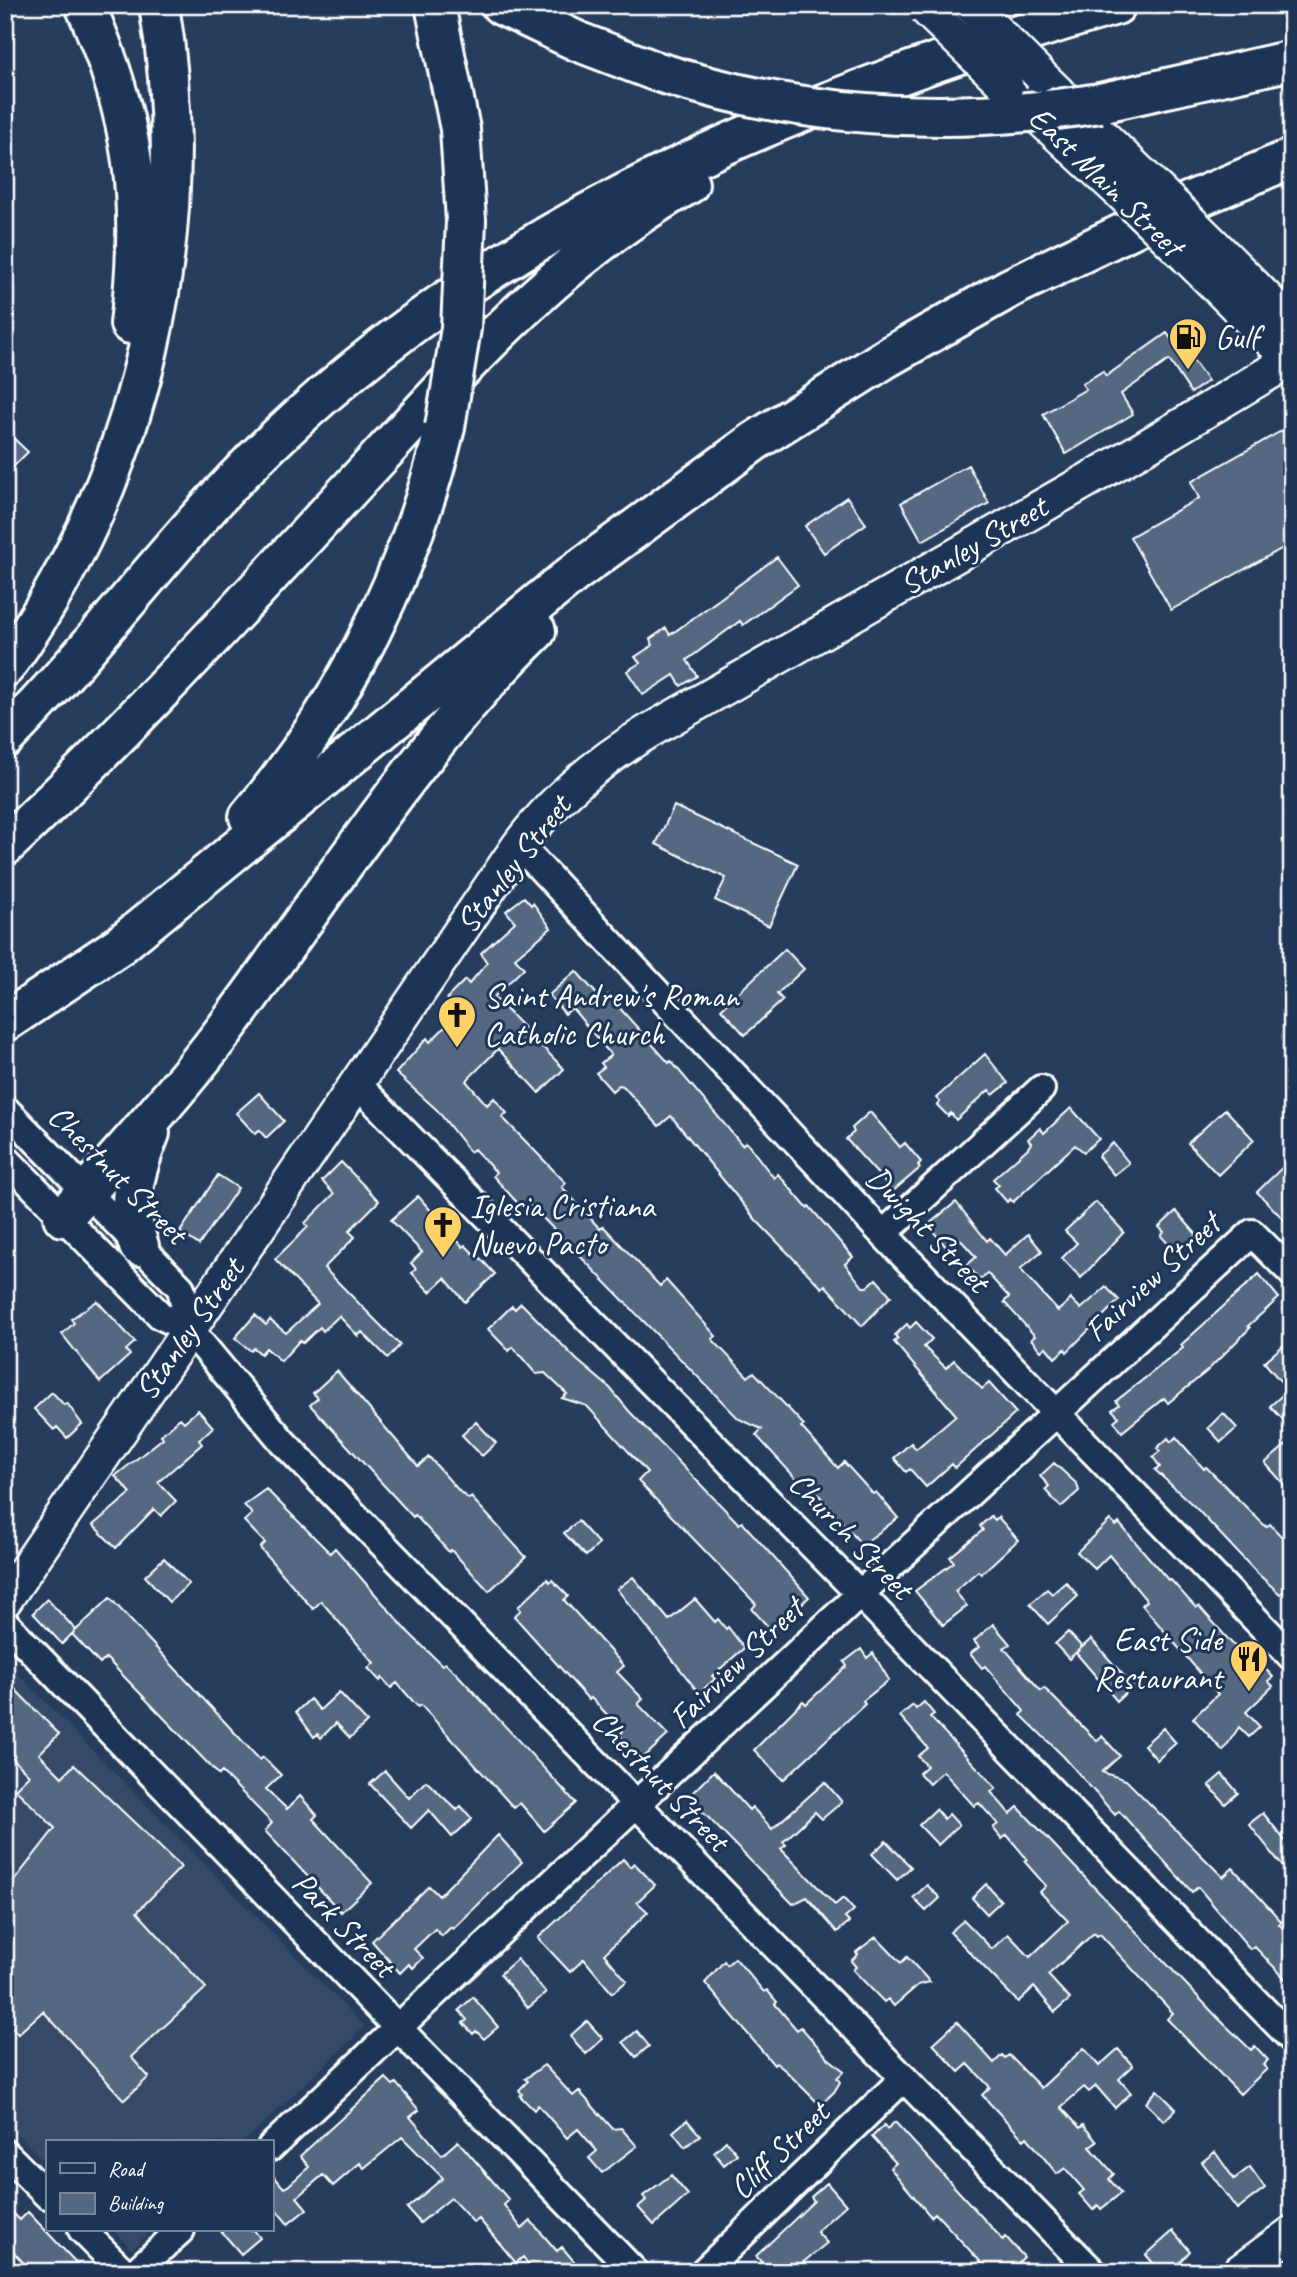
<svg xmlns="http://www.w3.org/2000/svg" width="1297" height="2277" viewBox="0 0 1297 2277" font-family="Caveat,sans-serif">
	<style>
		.built { fill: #344a68 }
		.building { fill: #556781; stroke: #fff; stroke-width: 2 }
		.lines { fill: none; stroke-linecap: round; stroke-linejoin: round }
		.minor-casing { stroke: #fff; stroke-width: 32 }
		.major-casing { stroke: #fff; stroke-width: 38 }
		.highway-casing { stroke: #fff; stroke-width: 44 }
		.minor { stroke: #1d3557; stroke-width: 26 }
		.major { stroke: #1d3557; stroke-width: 33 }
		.highway { stroke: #1d3557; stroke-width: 38 }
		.major-bridge-casing { stroke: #fff; stroke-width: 38; stroke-linecap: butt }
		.highway-bridge-casing { stroke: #fff; stroke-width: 44; stroke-linecap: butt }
		.major-bridge { stroke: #1d3557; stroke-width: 33 }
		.highway-bridge { stroke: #1d3557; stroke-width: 38 }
		.labels { text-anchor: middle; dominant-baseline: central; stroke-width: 6; stroke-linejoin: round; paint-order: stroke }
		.street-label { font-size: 33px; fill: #fff; stroke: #1d3557 }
		.poi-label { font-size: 33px; fill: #fff; stroke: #1d3557; text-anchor: start }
	</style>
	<rect width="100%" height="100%" fill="#263d5e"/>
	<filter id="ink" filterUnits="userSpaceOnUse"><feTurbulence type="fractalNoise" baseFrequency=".0143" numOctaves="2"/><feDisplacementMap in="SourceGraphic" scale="14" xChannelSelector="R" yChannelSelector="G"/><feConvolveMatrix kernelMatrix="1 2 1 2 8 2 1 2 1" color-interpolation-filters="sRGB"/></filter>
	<g filter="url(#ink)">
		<path class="built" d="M5,1661L365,2027L244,2142H47V2164L5,2122Z
			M113,2230H152L132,2249Z"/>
		<path class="building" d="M1167,333L1180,352L1185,349L1208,381L1191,393L1169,360L1121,394L1133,414L1066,454L1043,414L1086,389L1082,384L1103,371L1106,376Z
			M5,430L28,452L5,475Z
			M1283,430L1292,445V543L1171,610L1130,537L1199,498L1191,482Z
			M968,465L989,503L922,541L901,503Z
			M847,497L866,524L824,553L805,526Z
			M777,557L798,585L743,625L740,621L687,660L697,676L681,686L674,675L643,695L627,671L640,663L635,657L653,645L650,639L666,628L670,635Z
			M674,806L798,864L769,926L715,900L726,878L656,844Z
			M524,897L531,905L533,903L551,928L515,958L524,968L494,997L564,1069L539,1093L498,1049L466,1081L487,1105L494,1098L507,1113L502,1117L566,1183L562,1187L600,1229L603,1226L660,1286L666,1280L716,1336L712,1339L748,1377L754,1372L804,1425L801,1427L838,1468L844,1462L873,1494L876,1492L886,1504L898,1518L862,1545L804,1478L799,1482L756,1435L762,1429L739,1419L536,1211L530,1205L524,1210L493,1176L496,1172L474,1149L470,1152L437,1110L396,1073L427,1038L430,1042L459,1013L447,998L465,980L469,984L487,963L481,953L515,922L506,911Z
			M785,949L804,969L777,994L783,1000L745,1035L721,1009Z
			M576,971L602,1000L608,995L669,1063L671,1061L742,1145L746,1142L774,1178L778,1174L807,1208L809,1206L853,1257L845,1264L863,1287H867L876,1279L891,1296L862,1326L825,1285L822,1288L756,1220L671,1116L659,1126L623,1086L619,1085L612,1091L596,1073L604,1067L601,1063L611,1055L572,1008L565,1014L549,995Z
			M985,1054L1008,1083L993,1095L989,1090L956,1120L951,1113L948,1116L937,1105L940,1102L936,1098Z
			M259,1093L284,1121L266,1138L259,1130L255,1134L236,1113Z
			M1071,1108L1099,1139L1084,1152L1075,1145L1013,1202L1010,1199L1007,1202L995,1188L999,1185L993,1179L1028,1148L1031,1143L1028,1139L1040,1128L1044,1133Z
			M1225,1109L1254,1140L1218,1175L1188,1143Z
			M870,1112L900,1147L905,1143L921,1162L918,1165L920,1168L893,1191L846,1139L854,1132L852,1128Z
			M1113,1143L1129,1163L1114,1175L1098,1156Z
			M1292,1158V1228L1257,1192Z
			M341,1162L379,1201L349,1231L355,1237L324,1268L400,1345L388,1358L362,1332L358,1336L339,1316L323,1331L320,1327L303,1343L300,1340L281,1361L266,1348L261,1354L254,1348L251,1351L235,1338L255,1315L266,1325L270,1320L286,1333L318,1304L275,1259L308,1227L305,1223L334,1194L322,1181Z
			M218,1175L238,1188L199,1245L180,1232Z
			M418,1196L463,1247L465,1245L479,1259L480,1258L495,1274L465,1302L445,1278L430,1292L412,1273L416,1269L411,1263L422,1252L391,1220Z
			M956,1202L987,1241L990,1238L1005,1255L1028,1234L1042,1251L1020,1269L1058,1311L1071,1299L1081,1309L1106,1287L1119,1300L1067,1352L1065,1349L1055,1358L1046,1347L1041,1351L1031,1339L1035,1336L1004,1302L1009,1297L987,1273L980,1280L967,1265L976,1257L958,1237L946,1247L928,1225Z
			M1096,1202L1124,1232L1081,1278L1062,1258L1077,1243L1065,1231Z
			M1176,1211L1197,1235L1180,1250L1175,1244L1171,1247L1161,1236L1164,1232L1159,1227Z
			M1259,1274L1279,1298L1248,1326L1250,1328L1207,1371L1168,1403L1164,1398L1122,1432L1114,1421L1119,1417L1112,1410L1119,1405L1116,1401L1183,1348L1181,1345Z
			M97,1301L135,1342L126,1350L130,1355L100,1382L62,1334L74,1323L71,1319Z
			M521,1303L577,1360L610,1388L629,1411L739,1524L742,1522L809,1597L772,1631L752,1609L756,1604L638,1481L647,1472L587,1406L562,1398L567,1394L545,1373L536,1374L513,1347L509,1351L488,1329L512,1306L515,1309Z
			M916,1322L932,1339L924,1347L946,1368L954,1360L982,1389L989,1383L1016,1413L955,1468L952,1464L926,1487L910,1469L906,1472L894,1458L911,1443L916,1449L956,1415L894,1342L898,1339L895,1335L907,1324L910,1328Z
			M1292,1338V1429L1270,1406L1288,1390L1264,1362Z
			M337,1371L418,1466L429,1457L460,1492L469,1499L471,1497L526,1557L489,1591L451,1550L449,1552L415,1515L413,1517L310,1405L318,1398L313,1393Z
			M52,1392L64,1405L67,1403L82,1424L67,1438L57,1427L54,1430L34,1409Z
			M198,1410L213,1427L199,1440L202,1444L158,1482L176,1501L161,1516L154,1509L116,1548L93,1525L131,1493L115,1476L163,1438L161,1435L180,1418L184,1422Z
			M1223,1413L1237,1428L1221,1442L1208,1428Z
			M476,1422L496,1443L482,1456L462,1435Z
			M1176,1437L1204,1469L1206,1467L1266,1527L1270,1524L1292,1548V1600L1283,1592L1280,1594L1256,1572L1196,1508L1155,1470L1160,1467L1153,1457L1160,1451L1157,1448L1168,1438L1171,1442Z
			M1292,1440V1493L1265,1463Z
			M1054,1463L1077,1484L1079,1491L1061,1507L1045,1490L1049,1486L1040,1476Z
			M266,1489L330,1553L335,1548L409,1633L442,1665L445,1663L457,1674L576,1803L544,1831L520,1803L514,1808L421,1705L418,1707L397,1683L391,1688L382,1678L380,1681L368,1668L374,1663L321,1601L313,1609L260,1548L265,1543L244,1521L252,1514L244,1505Z
			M991,1516L995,1520L998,1517L1018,1540L981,1574L978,1571L955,1591L967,1606L943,1625L915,1591L954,1562L950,1557L983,1530L980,1526Z
			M1110,1520L1116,1526L1119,1523L1169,1581L1171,1580L1196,1608L1199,1606L1250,1664L1255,1658L1273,1677L1268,1681L1273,1686L1246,1712L1260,1727L1249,1737L1239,1727L1223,1751L1193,1718L1218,1694L1142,1605L1147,1601L1109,1555L1095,1569L1077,1552Z
			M578,1521L599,1544L586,1556L564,1533Z
			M164,1558L189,1584L169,1602L145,1576Z
			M633,1577L669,1620L695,1599L715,1622L718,1619L726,1629L728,1627L744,1648L712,1676L715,1679L699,1693L617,1589Z
			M547,1579L550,1582L552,1580L568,1596L564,1600L624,1666L617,1672L643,1699L638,1704L668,1735L642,1759L619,1735L623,1731L591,1698L589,1700L514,1616L521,1610L518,1607Z
			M1066,1582L1078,1596L1048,1624L1030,1604L1047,1589L1052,1594Z
			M110,1598L260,1760L263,1757L281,1775L266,1789L287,1809L300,1796L317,1815L313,1819L372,1883L341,1912L265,1831L272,1823L222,1772L219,1775L106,1658L100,1664L72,1634Z
			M47,1599L76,1630L62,1644L33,1613Z
			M993,1624L1010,1644L1004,1648L1041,1691L1044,1688L1097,1741L1102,1736L1120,1756L1102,1772L1126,1780L1223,1877L1233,1868L1282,1922L1279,1924L1292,1939V1986L1254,1946L1250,1949L1198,1887L1192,1892L1119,1811L1115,1815L1064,1757L1021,1715L1024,1711L985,1666L982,1668L970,1654L979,1647L974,1641Z
			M1068,1632L1082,1647L1069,1659L1055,1644Z
			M1091,1639L1133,1686L1117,1701L1076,1653Z
			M861,1649L867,1658L873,1653L889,1680L863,1701L865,1704L783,1780L754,1750L803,1701L806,1704L847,1666L844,1662Z
			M5,1679L59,1734L39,1754L62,1777L74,1765L181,1867L137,1912L206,1988L131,2057L149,2077L124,2100L43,2011L18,2034L5,2020V1876L13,1882L55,1828L15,1789L29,1775L5,1751Z
			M339,1692L367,1722L350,1738L336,1723L321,1738L318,1734L314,1737L296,1712L310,1699L320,1710Z
			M924,1702L934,1714L930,1717L996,1788L991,1792L1010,1814L1018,1807L1219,2019L1251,2050L1255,2046L1268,2060L1263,2065L1267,2069L1240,2094L1167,2019L1173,2013L1100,1934L1097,1936L1094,1933L1048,1975L1070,1999L1055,2012L1034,1987L1018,2002L950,1932L964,1920L992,1949L1008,1934L1030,1957L1068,1921L1040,1892L1046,1886L1024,1861L1027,1859L1007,1835L1002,1839L993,1828L998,1824L979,1803L974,1806L943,1771L929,1784L919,1773L927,1766L918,1756L928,1748L900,1716L913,1705L916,1709Z
			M1163,1728L1176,1743L1157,1760L1144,1745Z
			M385,1771L409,1798L426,1781L457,1810L461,1806L472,1819L452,1837L429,1810L411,1828L370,1784Z
			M714,1771L749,1810L752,1807L772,1829L825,1782L842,1802L822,1819L815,1812L783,1842L786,1845L781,1849L835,1905L843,1898L854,1910L845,1918L849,1922L837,1932L807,1897L793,1904L688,1797Z
			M1222,1774L1238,1793L1225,1804L1209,1785Z
			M936,1809L944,1819L949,1814L959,1825L938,1845L919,1825Z
			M1263,1813L1292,1849V1878L1249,1824Z
			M498,1835L522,1862L453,1929L451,1927L442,1936L435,1929L414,1949L423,1958L413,1968L409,1964L400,1973L372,1941L429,1886L439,1896Z
			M886,1841L911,1867L897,1880L872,1854Z
			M623,1859L630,1867L634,1863L655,1885L637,1902L648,1912L604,1954L627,1981L612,1993L584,1959L570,1972L538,1938Z
			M986,1884L1001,1901L987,1914L972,1898Z
			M927,1885L940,1898L926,1911L913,1898Z
			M876,1937L901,1963L907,1957L930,1982L918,1985L894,2006L888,1999L884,2002L853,1970L856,1967L851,1961L858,1954L856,1952Z
			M735,1958L764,1992L767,1990L777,2002L775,2004L797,2030L801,2027L828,2058L844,2071L837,2078L840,2082L834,2092L820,2105L786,2071L776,2063L774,2065L705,1983L724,1961L727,1965Z
			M517,1959L546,1993L528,2008L500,1974Z
			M473,1997L498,2027L484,2039L476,2031L473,2034L463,2023L467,2020L459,2010Z
			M587,2021L603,2039L586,2054L570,2036Z
			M957,2022L994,2063L1002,2055L1005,2058L1009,2055L1041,2088L1084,2048L1099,2066L1118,2049L1133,2066L1119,2079L1131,2093L1115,2108L1096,2086L1089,2092L1084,2087L1061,2107L1080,2128L1083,2125L1097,2142L1090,2147L1114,2174L1109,2179L1121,2193L1101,2209L1098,2205L1093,2210L1079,2194L1084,2190L1065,2168L1057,2174L1027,2137L1024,2140L982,2095L990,2087L968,2064L959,2072L933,2044Z
			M637,2031L649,2046L636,2057L623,2042Z
			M544,2065L573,2096L579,2091L613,2129L621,2128L637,2146L602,2173L589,2158L597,2151L578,2129L567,2138L538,2105L534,2110L520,2096L522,2094L519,2090L528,2081L525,2079Z
			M386,2078L393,2085L396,2083L419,2110L410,2117L442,2155L458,2141L509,2200L504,2205L522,2229L531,2221L557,2251L562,2247L583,2272H534L523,2257L516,2263L479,2219L474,2223L451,2198L420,2223L407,2208L443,2178L402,2137L364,2168L360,2163L333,2186L323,2175L297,2197L307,2209L288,2224L278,2212L271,2217V2173L284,2188L288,2186L309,2167L300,2156Z
			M1157,2090L1176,2109L1164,2121L1146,2103Z
			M687,2120L700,2135L685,2147L673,2132Z
			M895,2122L1003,2240L1006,2237L1024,2257L1009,2272H990L935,2213L931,2217L890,2168L896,2163L872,2137L884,2125L887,2129Z
			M726,2141L737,2154L724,2165L714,2152Z
			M1215,2152L1234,2179L1250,2167L1265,2188L1237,2209L1202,2162Z
			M671,2175L688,2195L654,2225L638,2207L646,2200L643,2196Z
			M827,2183L846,2205L818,2230L817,2232L827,2243L791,2272H770L756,2256L814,2201L811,2197Z
			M5,2205L20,2220L28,2212L85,2272H32L5,2243Z
			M220,2230H254L260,2238L241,2254Z
			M1173,2231L1190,2251L1172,2272H1161L1146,2255Z"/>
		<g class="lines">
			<defs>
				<path id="minor" d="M519,845L883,1234L1292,1657
					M357,1084L860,1594L1292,2039
					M5,1109L181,1288L189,1329
					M5,1158L161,1316L189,1329L283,1442L1093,2272
					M883,1234L1041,1089
					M5,1623L635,2272
					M271,2147L860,1594L1252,1233L1292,1273
					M5,2153L47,2195
					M82,2230L124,2272
					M135,2272L181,2230
					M703,2272L904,2078"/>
				<path id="major" d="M1040,75L1148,180
					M1018,98L1121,193
					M1213,244L1292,324
					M1186,256L1272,342L1292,352
					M5,1600L519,845C554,798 599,761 649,731L1142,449L1292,359
					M1239,2272L1292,2233"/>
				<path id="highway" d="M85,5C135,117 145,202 130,324
					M435,5L460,129L466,221
					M501,5L579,42L655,71
					M1100,103L1292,60
					M5,667C142,477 197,235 159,5
					M5,738C98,644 175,535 270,444C509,214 803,97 1116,5
					M249,817C346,702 410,573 445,427
					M5,846C129,730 243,604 359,479C460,371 558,257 689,184
					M5,1022L120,945L573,574L755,441L888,357L1010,288L1183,204L1292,158
					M63,1217C120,1156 175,1095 226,1028C327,893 415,749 536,631
					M139,1246C124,1206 135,1171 150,1133"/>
			</defs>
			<use href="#minor" class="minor-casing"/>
			<use href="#major" class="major-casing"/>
			<use href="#highway" class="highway-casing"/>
			<use href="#minor" class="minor"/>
			<use href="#major" class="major"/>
			<use href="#highway" class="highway"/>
			<defs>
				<path id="major-bridge" d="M970,5L1040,75
					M925,8L1006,86
					M1148,180L1213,244
					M1121,193L1186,256"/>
				<path id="highway-bridge" d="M655,71C800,118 949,127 1100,103
					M445,427L461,328L466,221"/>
			</defs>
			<use href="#major-bridge" class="major-bridge-casing"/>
			<use href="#highway-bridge" class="highway-bridge-casing"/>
			<use href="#major-bridge" class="major-bridge"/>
			<use href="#highway-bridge" class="highway-bridge"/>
		</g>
	</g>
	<defs>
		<symbol id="fuel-pin" viewBox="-11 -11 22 30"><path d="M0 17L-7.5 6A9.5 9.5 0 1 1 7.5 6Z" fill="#ffd166" stroke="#1d3557"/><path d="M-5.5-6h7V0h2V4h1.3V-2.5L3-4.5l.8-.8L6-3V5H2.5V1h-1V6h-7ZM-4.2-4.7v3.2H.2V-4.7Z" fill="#111"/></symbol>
		<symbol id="church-pin" viewBox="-11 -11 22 30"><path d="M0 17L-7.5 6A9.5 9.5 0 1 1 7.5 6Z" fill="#ffd166" stroke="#1d3557"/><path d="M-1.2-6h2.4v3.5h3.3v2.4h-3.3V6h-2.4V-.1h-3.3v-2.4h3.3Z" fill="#111"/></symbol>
		<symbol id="restaurant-pin" viewBox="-11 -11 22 30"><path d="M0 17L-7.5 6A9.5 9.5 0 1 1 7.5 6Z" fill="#ffd166" stroke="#1d3557"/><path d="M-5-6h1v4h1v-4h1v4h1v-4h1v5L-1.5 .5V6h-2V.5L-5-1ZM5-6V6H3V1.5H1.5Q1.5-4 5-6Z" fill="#111"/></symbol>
	</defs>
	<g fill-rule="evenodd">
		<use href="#fuel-pin" x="1166" y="315" width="44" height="60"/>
		<use href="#church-pin" x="435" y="993" width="44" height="60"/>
		<use href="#church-pin" x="421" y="1203" width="44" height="60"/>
		<use href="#restaurant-pin" x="1227" y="1637" width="44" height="60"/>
	</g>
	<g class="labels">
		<g class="street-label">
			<text transform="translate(1106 181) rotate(44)">East Main Street</text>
			<text transform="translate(973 545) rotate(-30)">Stanley Street</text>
			<text transform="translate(513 864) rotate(-52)">Stanley Street</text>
			<text transform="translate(118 1174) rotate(45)">Chestnut Street</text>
			<text transform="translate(928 1229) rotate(46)">Dwight Street</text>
			<text transform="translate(1152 1277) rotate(-43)">Fairview Street</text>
			<text transform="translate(189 1329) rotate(-55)">Stanley Street</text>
			<text transform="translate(851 1535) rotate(46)">Church Street</text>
			<text transform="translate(736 1663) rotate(-44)">Fairview Street</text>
			<text transform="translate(661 1780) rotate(46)">Chestnut Street</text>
			<text transform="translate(344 1924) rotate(46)">Park Street</text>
			<text transform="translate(779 2150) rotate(-44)">Cliff Street</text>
		</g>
		<g class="poi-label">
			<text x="1215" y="337">Gulf</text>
			<text x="484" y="996">Saint Andrew's Roman<tspan x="484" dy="38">Catholic Church</tspan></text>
			<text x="470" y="1206">Iglesia Cristiana<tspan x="470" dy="38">Nuevo Pacto</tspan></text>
			<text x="1222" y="1640" text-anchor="end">East Side<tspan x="1222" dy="38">Restaurant</tspan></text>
		</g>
	</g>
	<rect width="1297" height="2277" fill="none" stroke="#1d3557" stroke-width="28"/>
	<rect x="14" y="14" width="1269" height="2249" fill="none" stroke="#fff" stroke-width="2.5" filter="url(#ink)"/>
	<rect x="46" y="2140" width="228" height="91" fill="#1d3557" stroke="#77869a" stroke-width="2"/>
	<rect x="60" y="2163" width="35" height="10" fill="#1d3557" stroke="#77869a" stroke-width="2"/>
	<text x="108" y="2176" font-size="21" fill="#ffffff">Road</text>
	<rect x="60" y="2193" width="35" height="21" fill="#556781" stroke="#77869a" stroke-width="2"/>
	<text x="108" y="2210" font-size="21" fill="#ffffff">Building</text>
</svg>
